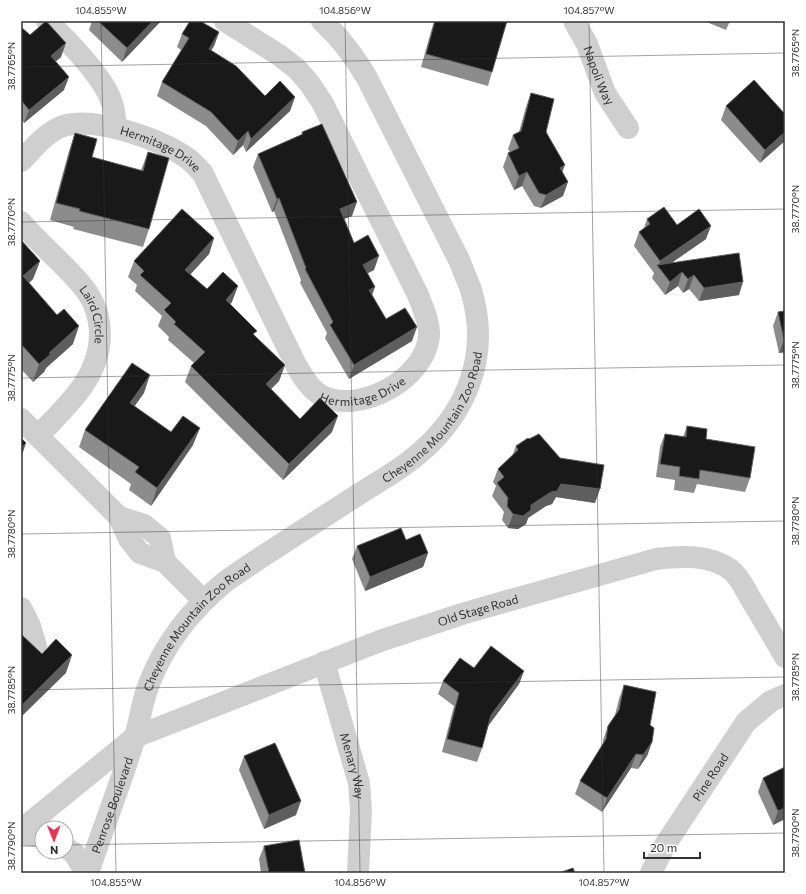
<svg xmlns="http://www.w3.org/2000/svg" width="806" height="894" viewBox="0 0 806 894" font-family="Commissioner,sans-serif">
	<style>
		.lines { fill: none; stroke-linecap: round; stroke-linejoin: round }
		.minor { stroke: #cfcfcf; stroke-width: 22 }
		.wall { fill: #8c8c8c }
		.shaded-wall { fill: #5e5e5e }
		.building { fill: #191919; stroke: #5e5e5e }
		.ticks { fill: none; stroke: #323232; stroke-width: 1; stroke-opacity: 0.45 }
		.labels { text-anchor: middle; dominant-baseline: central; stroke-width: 4; stroke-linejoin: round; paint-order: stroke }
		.street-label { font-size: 12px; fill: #323232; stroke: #fff }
		.neatline { fill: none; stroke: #323232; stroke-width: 1.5 }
		.ticks-label { font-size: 10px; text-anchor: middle; fill: #323232 }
	</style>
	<rect width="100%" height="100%" fill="#fff"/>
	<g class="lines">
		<g class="minor">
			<path d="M47,21C67,40 104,77 112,103C115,111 115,120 116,128"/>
			<path id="s1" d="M574,21L587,44L605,93L628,128"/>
			<path id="s2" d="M21,161C33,149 46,132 63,126C95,116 160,139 187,158C193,162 197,168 202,172L296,365C303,377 311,391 324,397C362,413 425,379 429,336C430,323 423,308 418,295L322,102L310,84L297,69L279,55L225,21"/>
			<path id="s3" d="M21,222C40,245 65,264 84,288C95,302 100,318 100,336C99,379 66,406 38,436"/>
			<path d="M21,419L119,517L129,539L140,553L165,562L203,600"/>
			<path d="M119,517L144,525L160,538L165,562"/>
			<path d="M21,608L30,626L36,646"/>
			<path id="s4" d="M324,662L359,783L361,810L358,873"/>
			<path id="s5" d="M21,830L135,737L380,641L465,613L656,559C681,556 710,554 731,570C740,577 746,591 752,601C763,619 774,638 785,657"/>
			<path d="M21,834L42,837"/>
			<path d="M66,848L74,853L86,873"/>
			<path id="s6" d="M88,873C103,828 121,783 135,737C140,720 142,701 149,684C165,642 192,609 226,581C269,551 313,524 356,496C373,485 391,475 407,463C464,421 492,359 471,290C468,281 463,271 460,262L367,78C354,56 341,38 322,21"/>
			<path id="s7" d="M651,873L665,845L746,722L771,701L785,695"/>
		</g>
	</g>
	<path class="wall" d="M92,21H161L122,62L89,30Z
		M434,21H478L483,22V21H507L492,72L488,86L421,67Z
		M704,21H730L726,30Z
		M21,27L30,35L61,57L56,61L64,90L24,123L21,119Z
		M219,32L214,46L211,50L265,96L295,97L290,111L246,152L243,145L233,155L206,126L157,96L162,82L181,50L177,47L182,34Z
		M531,93L563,173V196L541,208L534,206L522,186L514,190L503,167L508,153L510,152L508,149L513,135L519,132L526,107Z
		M726,106L784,113L760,163L721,120Z
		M302,132L352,216L344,219L354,243L374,270L368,273L372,295L386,319L412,341L349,379L325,338L327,333L300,283L301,280L274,211L272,212L253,167L258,154L301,135Z
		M75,133L92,157L141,170L148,152L149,229L143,247L73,229L74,227L50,220L69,151Z
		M647,219L677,225L706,239L673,262L739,295L699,301L689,289L683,293L678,286L665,295L652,278L654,273L634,246L639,232L644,228Z
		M214,238L209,254L190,274L207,289L232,302L230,304L255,336L285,365L279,381L271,389L300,419L332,432L283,480L185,382L191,366L194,363L168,340L169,337L158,326L162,316L135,291L137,285L128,277L134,261Z
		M21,240L40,261L33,279L29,283L73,344L46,368L44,372L33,382L21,369Z
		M785,311V352L779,353L773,326L778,312Z
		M144,393L134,406L171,432L193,445L151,506L129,490L131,484L79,447L85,430Z
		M687,426L706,439L750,478L745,492L697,484L694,493L674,490L675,480L656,477L660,447L665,434L683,437Z
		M516,446L595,503L556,497L552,504L546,506L528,518L526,524L518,529L508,528L502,520L504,512L492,496L496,486L493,482L498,469L512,456Z
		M406,540L428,553L423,567L365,591L352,559L357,546Z
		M474,668L524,671L519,684L488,726L482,748L477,762L442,752L454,706L438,694L443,681Z
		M624,685L650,725L652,742L647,756L638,769L631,768L602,812L575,794L580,781L603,744V740L608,726L615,715L619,699Z
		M244,756L296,815L264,829L239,770Z
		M763,778L785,819L773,825L758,792Z
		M264,846L305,873H261L259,859Z"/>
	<path class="shaded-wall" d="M153,21H161L122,62L127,48Z
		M219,32L214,46L204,62L209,49Z
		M66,43L61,57L46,70L51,56Z
		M69,77L64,90L24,123L29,110Z
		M295,97L290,111L246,152L251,139Z
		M248,131L243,145L233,155L238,141Z
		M785,132V141L760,163L765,150Z
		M565,165L560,178V168Z
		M527,172L522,186L514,190L519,176Z
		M568,182L563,196L541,208L546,195Z
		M279,198L274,211L272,212L277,199Z
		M357,202L352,216L335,222L340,209Z
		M711,226L706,239L661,270L658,267L660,261Z
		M214,238L209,254L180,286L185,270Z
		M379,256L374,270L358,278L363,265Z
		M40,261L33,279L21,290L23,276Z
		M682,272L678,286L665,295L670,282Z
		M694,275L689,289L683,293L688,279Z
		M743,282L739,295L699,301L704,288Z
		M238,286L232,302L220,316L226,300Z
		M375,287L370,301L369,290Z
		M79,326L73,344L46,368L44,372L33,382L39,364L49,353Z
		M417,327L412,341L349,379L354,365Z
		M785,339V352L779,353L784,340Z
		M285,365L279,381L260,400L266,384Z
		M150,375L144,393L124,421L130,403Z
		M338,416L332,432L283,480L289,464Z
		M200,428L193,445L151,506L157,488Z
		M26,443L21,458V448Z
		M561,484L600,489L595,503L556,497L552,504L546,506L528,518L526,524L518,529L508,528L513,514L531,505Z
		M428,553L423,567L365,591L370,577Z
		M72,655L66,673L21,717V706Z
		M524,671L519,684L486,729L491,715Z
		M652,742L647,756L638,769L643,755Z
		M636,754L631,768L602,812L607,798Z
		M301,801L296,815L264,829L269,815Z
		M785,808V819L773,825L778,811Z"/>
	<path class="building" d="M46,21L66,43L51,56L69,77L29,110L21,100V27L30,35Z
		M98,21H153L127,48Z
		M190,21H200L219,32L209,49L236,66L265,96L280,81L295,97L251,139L248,131L238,141L211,112L162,82L189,38L182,34Z
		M435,21H478L484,22V21H507L492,72L426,54Z
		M754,80L784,113L785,112V132L765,150L726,106Z
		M531,93L554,99L546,132L565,165L560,168L568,182L546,195L539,193L527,172L519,176L508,153L519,148L513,135L521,131Z
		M322,124L357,202L340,209L354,243L368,235L379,256L363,265L375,287L369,290L386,319L405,308L417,327L354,365L330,325L333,322L305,269L306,268L279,198L277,199L258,154L303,134L302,132Z
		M75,133L97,139L92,157L143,171L148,152L169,158L149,229L79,211L80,209L56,203Z
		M664,207L677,225L699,209L711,226L660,261L639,232L650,224L647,219Z
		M182,209L214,238L185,270L207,289L223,272L238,286L226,300L257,331L253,334L285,365L266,384L300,419L320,398L338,416L289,464L191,366L205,352L174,324L176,322L164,310L171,303L140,275L144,271L134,261Z
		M21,240L40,261L23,276L57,315L64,309L79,326L49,353L51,354L39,364L21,344Z
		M739,253L743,282L704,288L694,275L688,279L682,272L670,282L657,265Z
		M785,311V339L784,340L778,312Z
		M132,363L150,375L130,403L171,432L183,416L200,428L157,488L135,472L139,467L85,430Z
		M687,426L707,429L706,439L755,447L750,478L700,470L699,479L679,476L680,467L660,464L665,434L686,437Z
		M539,434L560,458L604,465L600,489L561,484L557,491L551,492L531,505V510L523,516L513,514L507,506L508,498L497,483L504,477L498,469L518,450L516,446L528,438L529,439Z
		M21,438L26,443L21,448Z
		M401,528L406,540L420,534L428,553L370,577L357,546Z
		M21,634L42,654L56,639L72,655L21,706Z
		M491,646L524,671L491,715L482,748L447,739L459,693L443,681L460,658L474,668Z
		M624,685L656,692L650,725L654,728L652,742L643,755L636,754L607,798L580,781L606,739L608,726L619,710Z
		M275,743L301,801L269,815L244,756Z
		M785,767V808L778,811L763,778Z
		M299,840L305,873H269L264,846Z
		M573,868L575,873H559Z"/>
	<path class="ticks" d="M101,21L116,873M345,21L360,873M589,21L604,873M21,67L785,53M21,222L785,209M21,378L785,365M21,534L785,521M21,690L785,677M66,845L785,833M21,846H42"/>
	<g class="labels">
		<g class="street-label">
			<text stroke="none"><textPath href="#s1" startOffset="60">Napoli Way</textPath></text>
			<text stroke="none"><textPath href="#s2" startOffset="158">Hermitage Drive</textPath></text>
			<text stroke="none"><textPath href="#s3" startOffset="120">Laird Circle</textPath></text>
			<text stroke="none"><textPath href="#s2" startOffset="505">Hermitage Drive</textPath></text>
			<text stroke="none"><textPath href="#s6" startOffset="598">Cheyenne Mountain Zoo Road</textPath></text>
			<text stroke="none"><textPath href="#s5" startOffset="513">Old Stage Road</textPath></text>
			<text stroke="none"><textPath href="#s6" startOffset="274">Cheyenne Mountain Zoo Road</textPath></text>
			<text stroke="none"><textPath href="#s4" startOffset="108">Menary Way</textPath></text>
			<text stroke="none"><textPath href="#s7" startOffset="113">Pine Road</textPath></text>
			<text stroke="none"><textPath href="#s6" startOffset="72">Penrose Boulevard</textPath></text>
		</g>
	</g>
	<rect width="806" height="894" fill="none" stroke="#ffffff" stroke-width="44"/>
	<g transform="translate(54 840) rotate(179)"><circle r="19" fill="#ffffff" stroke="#adadad"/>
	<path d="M0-3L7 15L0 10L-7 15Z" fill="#ea3351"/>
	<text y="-6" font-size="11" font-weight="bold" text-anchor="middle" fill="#323232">N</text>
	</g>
	<path d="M644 852v6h56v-6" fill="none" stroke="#323232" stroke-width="2"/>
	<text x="650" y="852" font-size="12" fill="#323232" stroke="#ffffff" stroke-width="3" paint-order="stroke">20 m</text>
	<rect x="22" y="22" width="762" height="850" class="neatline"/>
	<g class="ticks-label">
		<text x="101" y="14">104.855°W</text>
		<text x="345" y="14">104.856°W</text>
		<text x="589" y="14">104.857°W</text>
		<text transform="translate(795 53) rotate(-90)" y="4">38.7765°N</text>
		<text transform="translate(11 66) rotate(-90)" y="4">38.7765°N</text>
		<text transform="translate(795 209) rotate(-90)" y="4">38.7770°N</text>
		<text transform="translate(11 222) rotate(-90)" y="4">38.7770°N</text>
		<text transform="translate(795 365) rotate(-90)" y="4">38.7775°N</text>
		<text transform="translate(11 378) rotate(-90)" y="4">38.7775°N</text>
		<text transform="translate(795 521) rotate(-90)" y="4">38.7780°N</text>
		<text transform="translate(11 534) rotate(-90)" y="4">38.7780°N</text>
		<text transform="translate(795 677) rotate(-90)" y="4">38.7785°N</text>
		<text transform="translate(11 690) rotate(-90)" y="4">38.7785°N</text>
		<text transform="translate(795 833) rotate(-90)" y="4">38.7790°N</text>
		<text transform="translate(11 846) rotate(-90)" y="4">38.7790°N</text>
		<text x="116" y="886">104.855°W</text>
		<text x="360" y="886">104.856°W</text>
		<text x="604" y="886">104.857°W</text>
	</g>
</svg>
